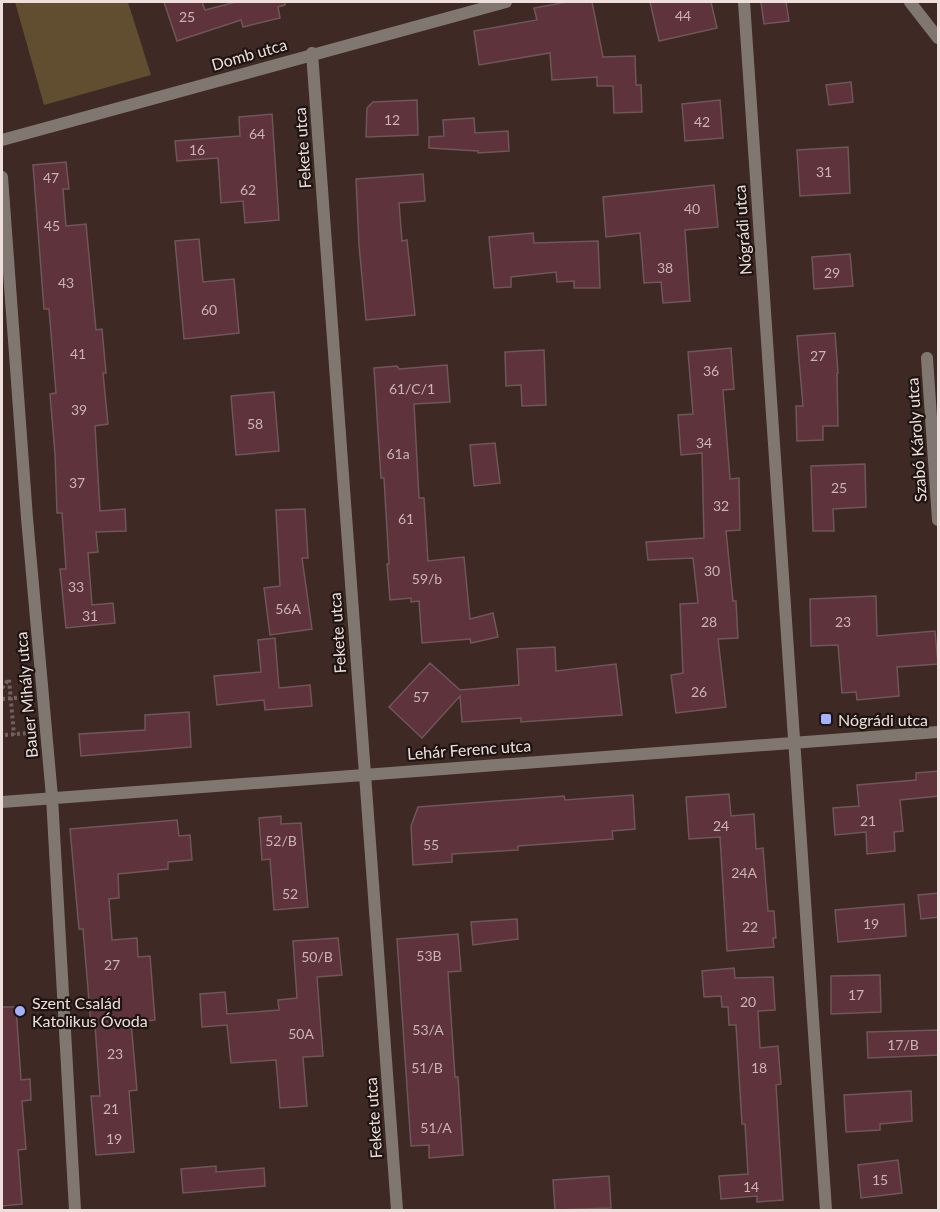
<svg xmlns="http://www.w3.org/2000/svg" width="940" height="1212" viewBox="0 0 940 1212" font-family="Lato,sans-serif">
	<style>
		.green { fill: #614e31 }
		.building { fill: #5f333b; stroke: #6f565a; stroke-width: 1.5 }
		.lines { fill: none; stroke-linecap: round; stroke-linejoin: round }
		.path { stroke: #74615d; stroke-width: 4; stroke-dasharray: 3 3; stroke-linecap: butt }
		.minor { stroke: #817771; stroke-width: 12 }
		.tertiary { stroke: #817771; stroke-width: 12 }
		.poi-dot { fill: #a5b1fc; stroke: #1e1513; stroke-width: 2 }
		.labels { text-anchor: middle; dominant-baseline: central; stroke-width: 4.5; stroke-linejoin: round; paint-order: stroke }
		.number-label { font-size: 14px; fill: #cab4b4 }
		.street-label { font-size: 16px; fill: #eedfdc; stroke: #1e1513 }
		.poi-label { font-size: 16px; fill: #eedfdc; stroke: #1e1513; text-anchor: start }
	</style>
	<rect width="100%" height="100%" fill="#3e2925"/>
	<path class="green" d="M15,2H128L151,75L44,105Z"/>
	<path class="building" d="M164,2H202L205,10L236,2H285V5L278,7L280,18L243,27L241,20L177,41Z
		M567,2H592L603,57L635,56L636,85H641L642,112L614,113L613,86H597V77L552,80L550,53L479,65L474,31L537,20L534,8Z
		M650,2H711L717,28L659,41Z
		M761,2H786L789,21L764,24Z
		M851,82L853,102L829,105L826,85Z
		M417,100L418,135L366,137L367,108L373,102Z
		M720,100L723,138L685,141L682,104Z
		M272,114L279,220L245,223L243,201L221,203L218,158L177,161L175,141L240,136L239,117Z
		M474,118L475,133L508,131L509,151L478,153V151L429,148V137L444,136L443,120Z
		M848,147L850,193L800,196L797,150Z
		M66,162L69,189H63L66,226L86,224L96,330L102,329L106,373H103L108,424L95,426L100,511L125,509L126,531L96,532L98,552L88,553L92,605L113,603L115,623L66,628L60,569H66L62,513H57L55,454L50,394L56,393L49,309H44L33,165Z
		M423,174L425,201L399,203L402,241L407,240L415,315L366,320L359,245L356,179Z
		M714,185L718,227L685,230L690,301L663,303L661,282L644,283L640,233L606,237L603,197Z
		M533,233L534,243L598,241L600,288H574V281L557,282L556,272L511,277V287L494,288L489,237Z
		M199,239L203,282L234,279L239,333L184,339L175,241Z
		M850,254L853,286L814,289L812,257Z
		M835,333L838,373H837L838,426H823V440L797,441L796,406H803L797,336Z
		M731,348L734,389L723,390L730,479L739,478L740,530L726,531L733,601H736L738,638L718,639L726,707L676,713L671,675L683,673L680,604L698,603L693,558L648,560L646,542L704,538L702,453L681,455L678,415L693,414L688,352Z
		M544,350L546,405L522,406L521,385L506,386L505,352Z
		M447,365L450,402L414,404L419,498H424L428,561L464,557L470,619L493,613L498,637L471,643L470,639L422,643L419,601L411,602V598L390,600L387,564H389L384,478H381L374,368L397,366L399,369Z
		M274,392L279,451L236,455L231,396Z
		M495,443L500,483L474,486L470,445Z
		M865,464L866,507L833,509L834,531H813L811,466Z
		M305,509L308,558H302L312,629L270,635L264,588L280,586L276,510Z
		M876,596L877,636L935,631L938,664L897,667L899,696L857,700L856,692L842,693L838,645L811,646L810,599Z
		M275,638L279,688L310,685L312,706L265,710L264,700L217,705L214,676L261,672L258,640Z
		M555,647L556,671L616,664L622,715L521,722V718L462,722L460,696L422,738L389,707L430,663L460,690L519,685L517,649Z
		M189,712L191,747L81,756L79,734L145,730V715Z
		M939,771V796L900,800L903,831L894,832L895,851L867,854L866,832L835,835L833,808L859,806L857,785L916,780V773Z
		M729,794L731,816L754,814L756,849L763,848L768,911H774L776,938H773L774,947L727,951L720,837L689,839L686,797Z
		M633,795L635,829L612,831L613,839L518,846V850L452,854V862L413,865L411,826L418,807L564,796L565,800Z
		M281,816V824L301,823L308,907L274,910L270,859L262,860L259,818Z
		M177,820L179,836L190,835L192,860L168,862V869L118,874L119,898L109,899L112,940L137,938L138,957L150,956L155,1020L131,1022L137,1090L129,1091L134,1152L96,1155L91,1096H100L95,1025H91L83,929H79L70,829Z
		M939,893V917L921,919L918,895Z
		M904,904L906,936L838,942L835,910Z
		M517,919L518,939L473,945L471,922Z
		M458,934L461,971L448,972L455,1077H458L463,1155L429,1158V1145L411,1146L397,939Z
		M338,938L342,975L317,977L323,1056L303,1057L307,1106L280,1108L276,1060L231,1063L227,1025L202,1027L200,994L225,992L227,1014L279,1010L278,1000L297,998L293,941Z
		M734,968L735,978L773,977L775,1010L758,1011L760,1048L778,1046L781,1084L776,1085L783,1200L757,1202V1196L721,1199L719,1176L748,1174L745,1124H742L736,1025H729L728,1007H722L721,996L704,997L702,971Z
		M880,975L881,1012L831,1014V976Z
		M2,1007H16L21,1080L30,1079L31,1100L22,1101L26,1149L18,1150L22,1204L2,1206Z
		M939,1030V1055L868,1058L867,1032Z
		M911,1091L912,1121L880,1124V1130L846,1132L844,1095Z
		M898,1160L902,1193L861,1198L858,1165Z
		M216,1166V1172L264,1168L265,1186L183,1193L181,1169Z
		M609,1176L611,1208L555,1210L553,1180Z"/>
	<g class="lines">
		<path class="path" d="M2,688L9,679L14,735
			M2,699L27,697
			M5,735L30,733"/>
		<path class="minor" d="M744,2L826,1210
			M312,53L397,1210
			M2,140L506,2
			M2,177L27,518L52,797L75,1210
			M927,358L938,520
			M2,802L938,732"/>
		<path class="tertiary" d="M910,2L938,38"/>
	</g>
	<g class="poi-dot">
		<rect x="820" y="713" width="12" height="12" rx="3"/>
		<circle cx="20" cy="1011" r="6"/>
	</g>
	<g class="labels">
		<g class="number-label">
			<text x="683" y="15">44</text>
			<text x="187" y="16">25</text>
			<text x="392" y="119">12</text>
			<text x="702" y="121">42</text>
			<text x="257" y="133">64</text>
			<text x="197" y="149">16</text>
			<text x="824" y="171">31</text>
			<text x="51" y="177">47</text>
			<text x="248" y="189">62</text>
			<text x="692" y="208">40</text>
			<text x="52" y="225">45</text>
			<text x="665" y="267">38</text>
			<text x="832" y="272">29</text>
			<text x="66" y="282">43</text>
			<text x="209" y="309">60</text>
			<text x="78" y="353">41</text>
			<text x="818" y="355">27</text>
			<text x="711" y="370">36</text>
			<text x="412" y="388">61/C/1</text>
			<text x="79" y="409">39</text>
			<text x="255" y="423">58</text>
			<text x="704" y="442">34</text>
			<text x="398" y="453">61a</text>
			<text x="77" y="482">37</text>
			<text x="839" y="487">25</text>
			<text x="721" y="505">32</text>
			<text x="406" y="518">61</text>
			<text x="712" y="570">30</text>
			<text x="427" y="578">59/b</text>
			<text x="76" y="586">33</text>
			<text x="288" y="608">56A</text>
			<text x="90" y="615">31</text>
			<text x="709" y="621">28</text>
			<text x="843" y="621">23</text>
			<text x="699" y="691">26</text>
			<text x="421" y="696">57</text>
			<text x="868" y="820">21</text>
			<text x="721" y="825">24</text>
			<text x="281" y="840">52/B</text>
			<text x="431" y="844">55</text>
			<text x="744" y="872">24A</text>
			<text x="290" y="893">52</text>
			<text x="871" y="923">19</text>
			<text x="750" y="926">22</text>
			<text x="429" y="955">53B</text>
			<text x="317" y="956">50/B</text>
			<text x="112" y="964">27</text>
			<text x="856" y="994">17</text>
			<text x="748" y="1001">20</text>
			<text x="428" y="1029">53/A</text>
			<text x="301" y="1033">50A</text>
			<text x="903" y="1044">17/B</text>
			<text x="115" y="1053">23</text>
			<text x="427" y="1067">51/B</text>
			<text x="759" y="1067">18</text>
			<text x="111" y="1108">21</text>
			<text x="436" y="1127">51/A</text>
			<text x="114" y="1138">19</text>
			<text x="880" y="1179">15</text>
			<text x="751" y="1186">14</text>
		</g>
		<g class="street-label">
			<text transform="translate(249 54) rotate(-16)">Domb utca</text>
			<text transform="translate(302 148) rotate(-94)">Fekete utca</text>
			<text transform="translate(742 230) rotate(-94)">Nógrádi utca</text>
			<text transform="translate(916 440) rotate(-94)">Szabó Károly utca</text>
			<text transform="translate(337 633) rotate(-94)">Fekete utca</text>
			<text transform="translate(26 695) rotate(-95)">Bauer Mihály utca</text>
			<text transform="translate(469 749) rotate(-4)">Lehár Ferenc utca</text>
			<text transform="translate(373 1118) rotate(-94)">Fekete utca</text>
		</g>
		<g class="poi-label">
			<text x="838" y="719">Nógrádi utca</text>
			<text x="32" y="1002">Szent Család<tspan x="32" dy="18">Katolikus Óvoda</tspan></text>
		</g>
	</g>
	<rect width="940" height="1212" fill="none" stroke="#eedfdc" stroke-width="6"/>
</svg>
